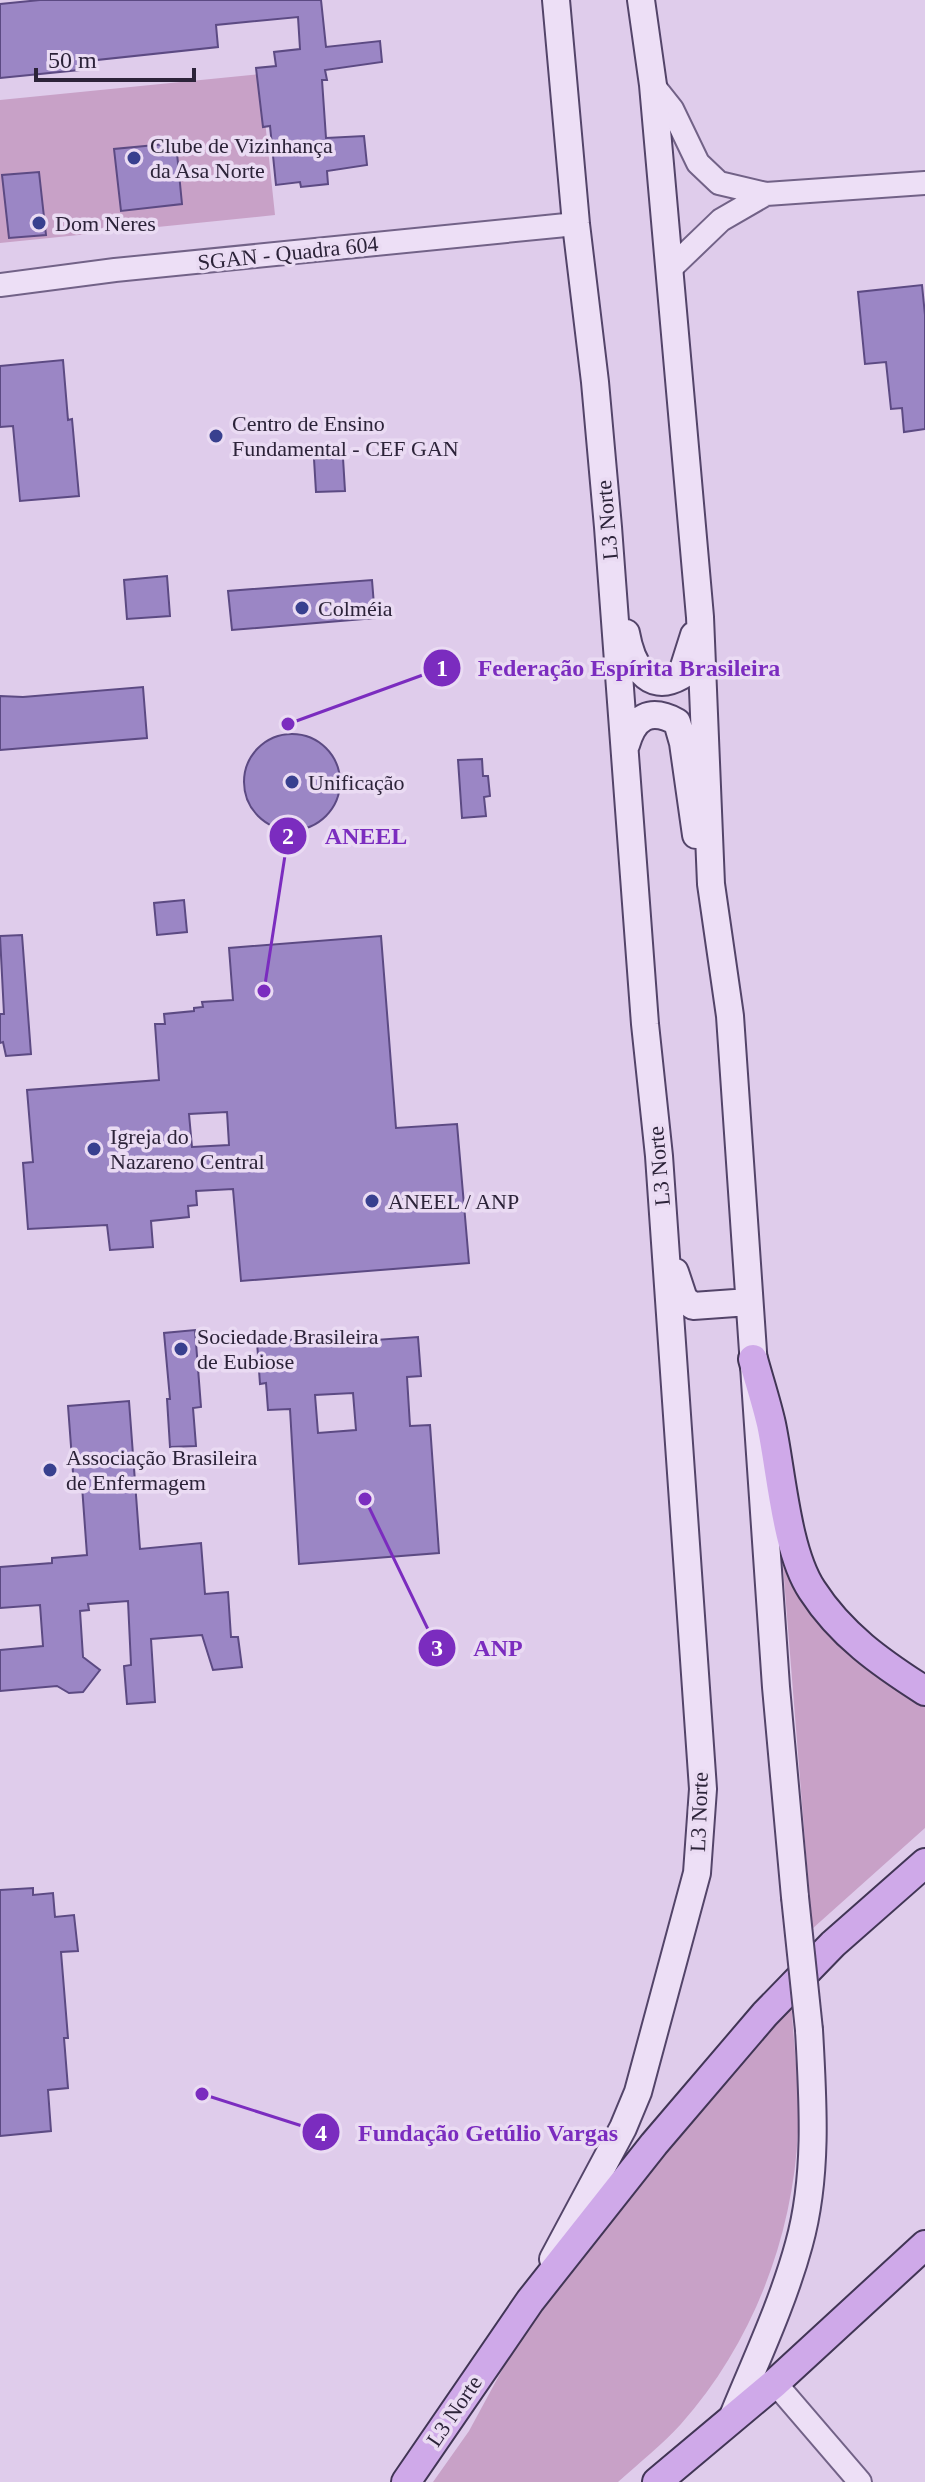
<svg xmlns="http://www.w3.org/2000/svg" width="925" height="2482" viewBox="0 0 925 2482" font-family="Georgia,serif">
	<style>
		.green { fill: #c8a1c7 }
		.building { fill: #9b86c5; stroke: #5c4a83; stroke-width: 2; fill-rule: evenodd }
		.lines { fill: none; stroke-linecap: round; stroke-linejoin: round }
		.tertiary-casing { stroke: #726287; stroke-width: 26 }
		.secondary-casing { stroke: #534469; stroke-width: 30 }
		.primary-casing { stroke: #413555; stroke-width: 32 }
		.tertiary { stroke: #eddff6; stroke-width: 22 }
		.secondary { stroke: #eddff6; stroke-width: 26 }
		.primary { stroke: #cfa9e9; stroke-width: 28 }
		.secondary-bridge-casing { stroke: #534469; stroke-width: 30; stroke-linecap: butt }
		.secondary-bridge { stroke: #eddff6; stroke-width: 26 }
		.poi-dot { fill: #38408f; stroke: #eadbf3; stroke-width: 3 }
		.labels { text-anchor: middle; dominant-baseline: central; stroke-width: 7; stroke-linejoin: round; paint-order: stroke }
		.poi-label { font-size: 22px; fill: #2c2339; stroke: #eadbf3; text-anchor: start }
		.street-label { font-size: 22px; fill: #2c2339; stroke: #eadbf3 }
		.leader { fill: none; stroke: #7b2cbf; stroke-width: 3 }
		.callout-dot { fill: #7b2cbf; stroke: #eadbf3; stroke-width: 3 }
		.mark-label { font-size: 24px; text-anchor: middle; font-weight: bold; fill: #fff }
		.callout-label { font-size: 24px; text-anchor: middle; font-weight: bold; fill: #7b2cbf; stroke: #eadbf3; stroke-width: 7; stroke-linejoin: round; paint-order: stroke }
	</style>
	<rect width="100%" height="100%" fill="#dfcceb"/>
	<path class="green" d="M260,74L275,215L0,243V100Z
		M783,1566L796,1591L810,1610L925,1697V1828L812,1929Z
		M791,1997C793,2041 800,2087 798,2131C793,2238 752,2344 681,2424C662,2445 639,2463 618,2482H433L469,2431L515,2346L602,2220Z"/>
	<path class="building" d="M40,0H321L326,47L380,41L382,62L325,70L327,80H322L326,138L364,136L367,165L327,171L328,184L301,187L300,182L276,185L270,126L263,127L256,68L276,66L274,52L300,49L298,17L216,25L218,47L88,61L89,69L0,78V4Z
		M176,143L182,204L121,211L114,149Z
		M39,172L46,235L9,238L2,175Z
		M922,285L925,315V429L904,432L902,408L891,409L886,362L865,364L858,292Z
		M63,360L68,420L72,419L79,496L20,501L13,426L0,427V366Z
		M343,458L345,491L316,492L314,459Z
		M167,576L170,616L127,619L124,580Z
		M372,580L375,618L232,630L228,591Z
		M143,687L147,738L0,750V696L23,697Z
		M244 782a48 48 0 1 1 96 0a48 48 0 1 1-96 0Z
		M482,759L483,776H488L490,796L484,797L486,816L462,818L458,760Z
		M184,900L187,932L157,935L154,903Z
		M22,935L31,1054L6,1056L3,1042L0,1043V1014H4L0,936Z
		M381,936L396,1128L457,1124L469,1263L241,1281L233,1189L196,1191L197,1205L188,1206L189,1217L151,1221L153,1247L110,1250L107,1225L28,1229L23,1163L33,1162L27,1090L159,1080L155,1024H165L164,1014L194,1011V1008L203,1007L202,1002L233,1000L229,948ZM227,1112L229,1145L192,1147L189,1114Z
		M195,1330L201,1407L193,1408L196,1446L170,1447L167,1399H170L164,1333Z
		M346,1336V1342L418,1337L421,1376L407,1377L410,1426L430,1425L439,1553L299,1564L290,1409L268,1410L266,1383L260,1384L257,1342ZM353,1393L356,1430L318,1433L315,1395Z
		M129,1401L140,1549L201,1543L205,1594L228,1592L231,1637H238L242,1667L213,1670L202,1635L151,1639L155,1702L127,1704L124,1666L131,1665L128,1601L88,1604L89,1610L80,1611L83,1657L100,1670L83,1692L69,1693L57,1686L0,1691V1650L43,1646L40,1605L0,1608V1567L52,1563V1558L87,1555L82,1486H74L68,1406Z
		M33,1888V1895L53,1893L55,1917L74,1915L78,1951L61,1952L68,2038H64L68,2088L48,2090L51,2131L0,2136V1890Z"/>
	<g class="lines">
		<defs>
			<path id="tertiary" d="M653,85L672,109L698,163L719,183L766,194L925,183
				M669,270L721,220L766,194
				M0,285L115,270L576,224
				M775,2383L860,2482"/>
			<path id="secondary" d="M641,0L653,85L700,617L711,884L730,1016L776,1687L795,1897
				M626,633C631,661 646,696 681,676L694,635
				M626,745C634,717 650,707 677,722L683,743L696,835
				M675,1272L684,1299L693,1306L749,1302
				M553,2259L623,2128L638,2092L697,1873L703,1789L659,1156L645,1024L608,527L595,382L576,224L556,0
				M733,2416C756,2360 783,2303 799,2244C818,2176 813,2100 809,2030"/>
			<path id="primary" d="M753,1359C759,1381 766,1402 771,1424C781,1471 786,1551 812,1590C841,1635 881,1663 925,1691
				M406,2482L530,2301L654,2144L765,2014L833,1944L925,1863
				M657,2482L775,2383L925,2245"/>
		</defs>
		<use href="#tertiary" class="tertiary-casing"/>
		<use href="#secondary" class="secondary-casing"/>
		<use href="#primary" class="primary-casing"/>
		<use href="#tertiary" class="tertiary"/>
		<use href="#secondary" class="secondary"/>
		<use href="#primary" class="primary"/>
		<defs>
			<path id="secondary-bridge" d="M795,1897L809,2030"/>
		</defs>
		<use href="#secondary-bridge" class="secondary-bridge-casing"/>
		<use href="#secondary-bridge" class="secondary-bridge"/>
	</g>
	<g class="poi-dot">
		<circle cx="134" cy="158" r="8"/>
		<circle cx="39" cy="223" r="8"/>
		<circle cx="216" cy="436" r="8"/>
		<circle cx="302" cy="608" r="8"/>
		<circle cx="292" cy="782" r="8"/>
		<circle cx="94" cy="1149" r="8"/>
		<circle cx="372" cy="1201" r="8"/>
		<circle cx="181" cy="1349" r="8"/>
		<circle cx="50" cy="1470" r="8"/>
	</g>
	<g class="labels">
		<g class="poi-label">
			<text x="150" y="145">Clube de Vizinhança<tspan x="150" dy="25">da Asa Norte</tspan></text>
			<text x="55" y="223">Dom Neres</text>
			<text x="232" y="423">Centro de Ensino<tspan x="232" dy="25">Fundamental - CEF GAN</tspan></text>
			<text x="318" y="608">Colméia</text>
			<text x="308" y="782">Unificação</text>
			<text x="110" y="1136">Igreja do<tspan x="110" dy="25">Nazareno Central</tspan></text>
			<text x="388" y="1201">ANEEL / ANP</text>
			<text x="197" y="1336">Sociedade Brasileira<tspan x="197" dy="25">de Eubiose</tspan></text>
			<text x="66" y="1457">Associação Brasileira<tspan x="66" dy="25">de Enfermagem</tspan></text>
		</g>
		<g class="street-label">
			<text transform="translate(288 253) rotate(-6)">SGAN - Quadra 604</text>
			<text transform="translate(607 520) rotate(-95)">L3 Norte</text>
			<text transform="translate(659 1166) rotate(-95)">L3 Norte</text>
			<text transform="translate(699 1812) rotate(-88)">L3 Norte</text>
			<text transform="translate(454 2411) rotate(-56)">L3 Norte</text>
		</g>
	</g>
	<path class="leader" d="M288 724L442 668M264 991L288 836M365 1499L437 1648M202 2094L321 2132"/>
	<g class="callout-dot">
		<circle cx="288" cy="724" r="8"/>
		<circle cx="264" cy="991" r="8"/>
		<circle cx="365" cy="1499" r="8"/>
		<circle cx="202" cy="2094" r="8"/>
		<circle cx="442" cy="668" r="20"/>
		<circle cx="288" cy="836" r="20"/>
		<circle cx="437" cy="1648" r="20"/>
		<circle cx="321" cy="2132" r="20"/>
	</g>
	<g class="mark-label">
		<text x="442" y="676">1</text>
		<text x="288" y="844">2</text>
		<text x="437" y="1656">3</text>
		<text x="321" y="2141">4</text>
	</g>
	<g class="callout-label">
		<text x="629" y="676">Federação Espírita Brasileira</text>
		<text x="366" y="844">ANEEL</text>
		<text x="498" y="1656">ANP</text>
		<text x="488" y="2141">Fundação Getúlio Vargas</text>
	</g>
	<path d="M36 68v12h158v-12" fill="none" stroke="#2c2339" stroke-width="4"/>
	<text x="48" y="68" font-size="24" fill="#2c2339" stroke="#eadbf3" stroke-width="6" paint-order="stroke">50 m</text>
</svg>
